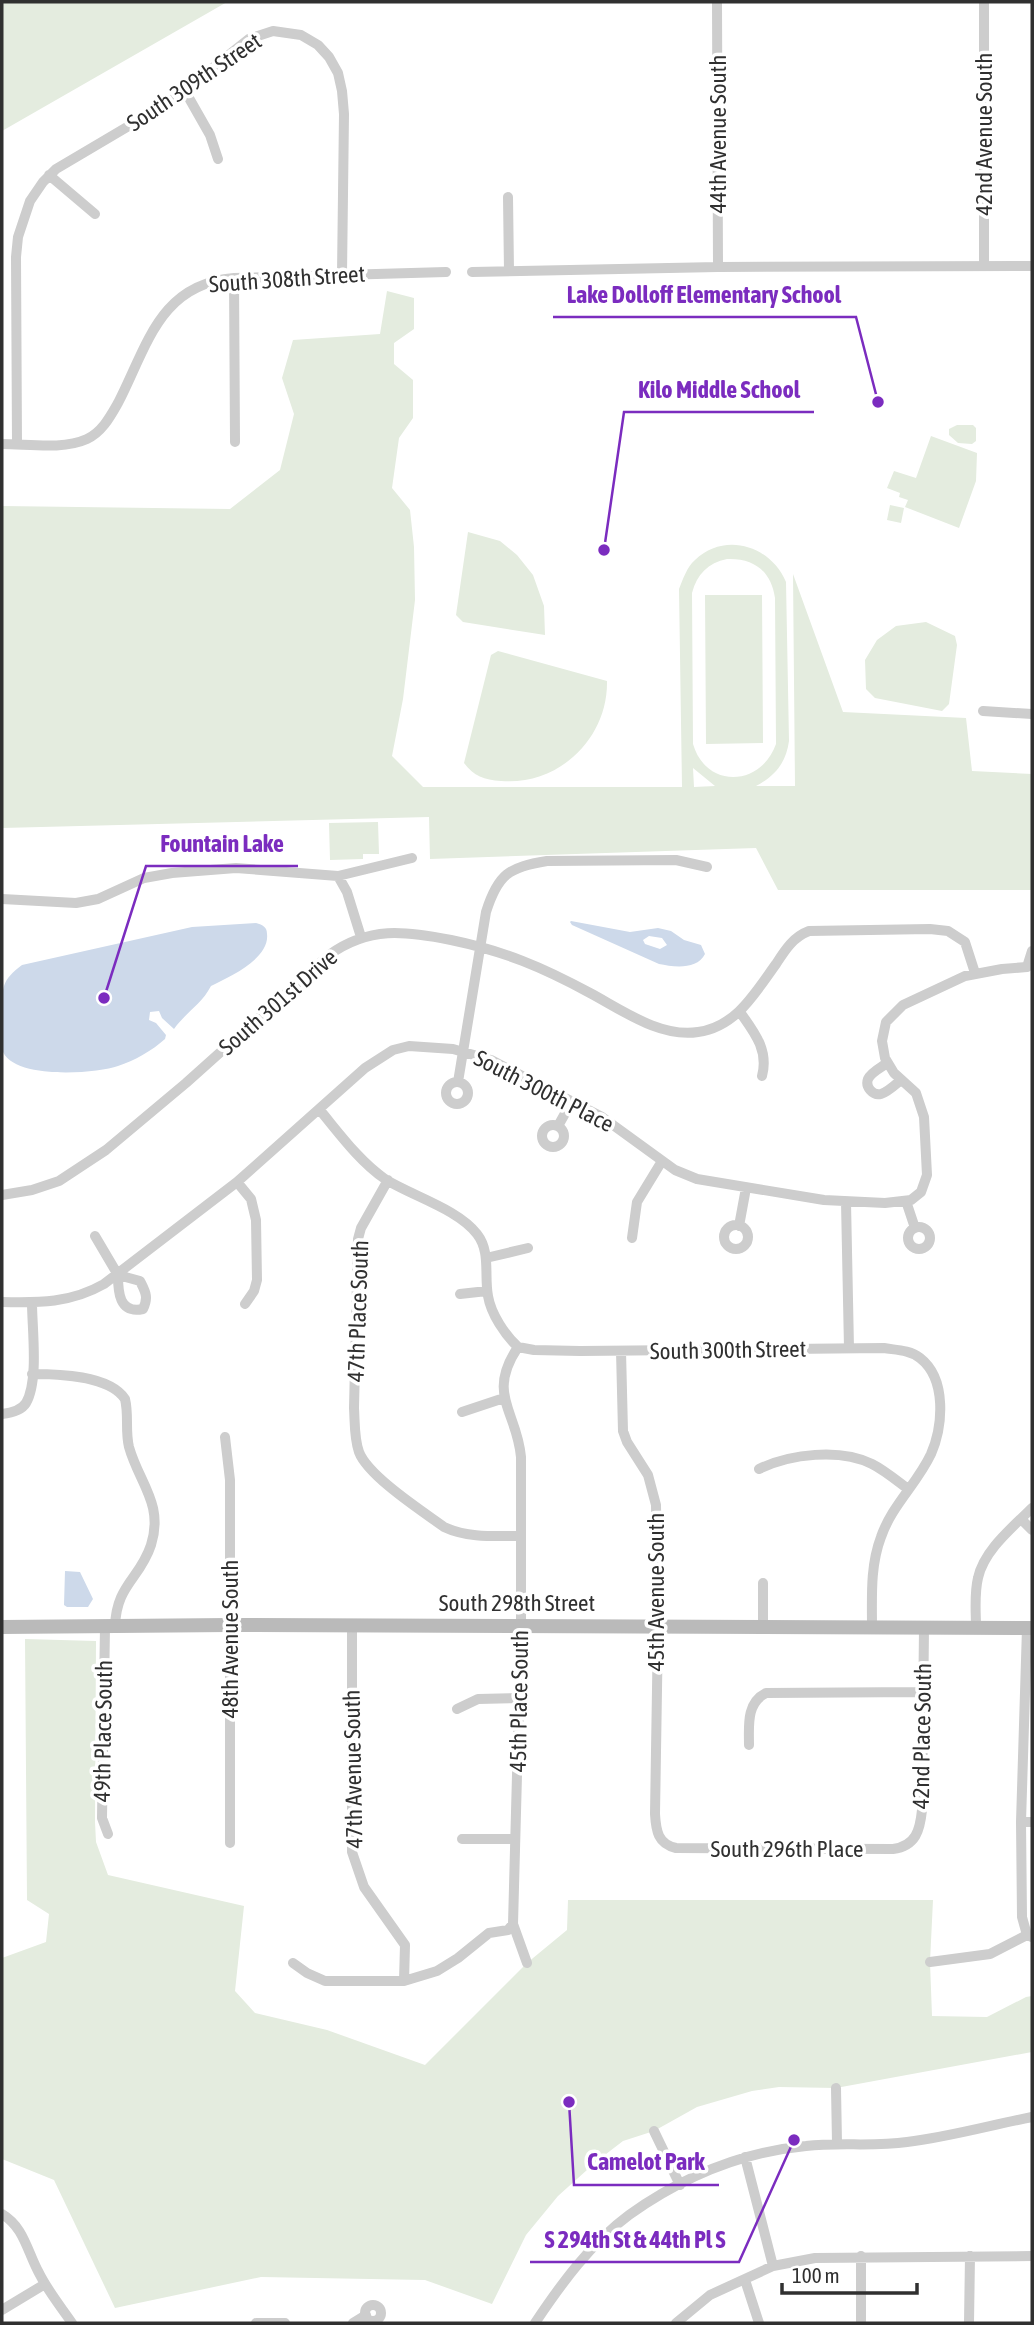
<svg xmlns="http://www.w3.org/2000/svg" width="1034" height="2325" viewBox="0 0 1034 2325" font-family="'Asap Condensed',sans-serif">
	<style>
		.green { fill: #e4ecdf; fill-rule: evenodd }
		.water { fill: #cdd9ea; fill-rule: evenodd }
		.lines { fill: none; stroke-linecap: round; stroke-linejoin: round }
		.street { stroke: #cdcdcd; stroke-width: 10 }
		.secondary { stroke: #bababa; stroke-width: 14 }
		.labels { text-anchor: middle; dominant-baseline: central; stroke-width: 7; stroke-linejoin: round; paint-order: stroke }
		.street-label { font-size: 23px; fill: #303030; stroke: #fff }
		.leader { fill: none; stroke: #7b2cbf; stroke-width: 2.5 }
		.callout-dot { fill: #7b2cbf; stroke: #fff; stroke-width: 2.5 }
		.callout-label { font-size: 24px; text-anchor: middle; font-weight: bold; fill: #7b2cbf; stroke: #fff; stroke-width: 7; stroke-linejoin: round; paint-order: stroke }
	</style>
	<rect width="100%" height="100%" fill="#fff"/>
	<path class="green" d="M2,2H227L2,131Z
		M387,291L414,298V329L394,343V364L413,380V418L399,438L392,488L410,510L414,547L415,600L403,699L392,756L423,787H682L679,589C683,579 687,567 695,560C725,531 771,546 786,582L789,741C786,763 775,776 756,786H795L793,574L843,712L966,718L972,771L1032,774V890H778L756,848L430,859L429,817L2,828V506L230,509L280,470L294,414L282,378L293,340L380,334ZM727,559C754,558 771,571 775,598L776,744C761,787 706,789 693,744L692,593C697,574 708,563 727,559ZM693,768L715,786L694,787Z
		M957,425H973L976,428V441L972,444L958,443L949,435V429Z
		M931,436L977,453L976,481L959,528L905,507L908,500L899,497L900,493L887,488L894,471L916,478Z
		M890,505L904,508L901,523L887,520Z
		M468,532L500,541L517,555L533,575L544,606L545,635L463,622L456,615Z
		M705,595H762L763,743L706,744Z
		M926,622L955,636L957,645L949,704L942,711L875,698L866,689L865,660L877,640L896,626Z
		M498,651L607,681C608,739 558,786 501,781C484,780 474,776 464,763L491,655Z
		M378,822L379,854H363V859L330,860L329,823Z
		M25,1639L96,1641L95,1822L96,1842L108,1875L244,1906L235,1991L255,2013L327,2030L425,2065L527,1963L567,1930L568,1900H933L930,1962L932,2016L987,2017L1026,1997L1032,1996V2052L836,2088L779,2087L752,2091L697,2107L654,2131L623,2141L597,2161L558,2196L526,2235L492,2304L425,2280L261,2277L115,2308L54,2180L2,2159V1958L46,1942L49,1914L27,1900Z"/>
	<path class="water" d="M571,921L630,932L658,928L671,931L684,940L701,945L705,954C697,970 674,967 659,964L572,925L570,922ZM649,936L662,938L667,945L660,949L645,944L643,940Z
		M256,923C263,925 267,927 267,934C270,959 229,977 211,986C201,1005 187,1011 174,1029L162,1018L159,1011L150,1012L149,1020L156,1023L166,1035L165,1039C153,1050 134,1061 118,1066C95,1074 10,1080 2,1049C0,1038 2,1022 2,1011C2,987 2,980 22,965L192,927Z
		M65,1571L80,1572L93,1599L88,1607H67L64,1605Z"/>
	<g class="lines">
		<path class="street" d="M717,2L718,267
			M984,2V266
			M185,91L210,135L218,159
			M49,175L95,214
			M508,197L509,271
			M472,272L718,267L1032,266
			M234,278L235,442
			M2,444C28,444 63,450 87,439C102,432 110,417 118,403C147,347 159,284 234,278L446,272
			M17,444L16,257L18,237L30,201L43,182L56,169L171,101L249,39L273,31L301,35L318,45L329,57L338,73L342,91L344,114L342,274
			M983,711L1032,714
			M338,876L347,892L361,937
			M2,899L76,903L98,899L144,878L172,873L236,868L338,876L412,858
			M740,1012C754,1032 769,1050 762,1076
			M887,1063C882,1067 871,1072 868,1079C865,1087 873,1096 881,1094C888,1092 896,1084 901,1080
			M446 1093a11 11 0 1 1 22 0a11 11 0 1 1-22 0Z
			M458,1082L486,912C498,874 509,867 547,861L676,860L707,867
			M319,1109C339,1133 359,1161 385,1179C412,1196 458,1209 477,1234C491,1252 484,1275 488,1296C491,1314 505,1335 518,1347
			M542 1136a11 11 0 1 1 22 0a11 11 0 1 1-22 0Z
			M558,1126L572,1101
			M388,1180L361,1228L358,1239L354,1408C355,1423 354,1438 359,1452C368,1476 422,1511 444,1527C467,1538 495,1536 520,1536
			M237,1182L251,1199L256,1220L257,1280L254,1291L245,1304
			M2,1195L32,1190L59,1181L106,1150L186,1083L329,955C369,926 405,931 451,940C504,951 542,967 590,993C622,1010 660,1038 698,1032C736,1027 755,993 776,964C785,950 793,937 809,931L930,929L948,931L965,942L975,973
			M906,1201L915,1228
			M846,1202L849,1348
			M724 1237a12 12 0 1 1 24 0a12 12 0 1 1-24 0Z
			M739,1226L746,1188
			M908 1238a11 11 0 1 1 22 0a11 11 0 1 1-22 0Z
			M95,1236L118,1275
			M632,1238L637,1202L662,1161
			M486,1258L528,1248
			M118,1275L140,1281C145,1291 149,1297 143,1309C119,1314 118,1292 118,1275Z
			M460,1294L487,1291
			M2,1302C39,1303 71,1303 104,1284L237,1182L365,1068L393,1050L409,1046L453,1049L491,1060L602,1117L675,1170L697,1179L824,1200L885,1203L911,1200L921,1192L927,1175L924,1117L916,1093L894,1073L885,1058L882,1041L886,1022L903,1005L965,976L1002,969L1027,967L1032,951
			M518,1347L534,1350L580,1351L884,1348C896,1350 910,1350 920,1358C947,1379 943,1426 931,1454C917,1484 892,1505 881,1537C870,1566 872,1597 872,1628
			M518,1347C486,1395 517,1411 521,1457V1626L513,1924L527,1963
			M621,1351L623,1431L627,1442L648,1475L656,1505L658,1627L655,1814C656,1831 658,1844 676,1848L893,1849C916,1846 920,1830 922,1810L924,1628
			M32,1374C58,1374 109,1375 125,1399C129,1415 125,1431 129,1447C139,1483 164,1504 151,1545C140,1579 116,1585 115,1627
			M462,1412L504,1398
			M2,1414C11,1413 21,1411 26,1403C39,1381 32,1328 32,1303
			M225,1437L230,1480V1843
			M759,1469C790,1454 840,1448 872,1464C884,1470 896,1480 908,1489
			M1021,1519L1032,1530
			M352,1625V1852L364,1887L405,1945L404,1981
			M105,1627L102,1818L108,1834
			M763,1627V1583
			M976,1628C976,1612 974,1594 978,1578C984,1550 1013,1527 1032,1508
			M1027,1628L1021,1822L1022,1917L1027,1935
			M457,1709L478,1699L519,1698
			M749,1745C749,1726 746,1703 766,1693L922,1692
			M1021,1822H1032
			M462,1839H515
			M930,1962L990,1954L1027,1935L1032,1937
			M293,1963L307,1973L325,1981H404L437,1971L458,1958L489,1933L508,1930L513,1924
			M836,2088L837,2143
			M654,2131L680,2185
			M745,2157L773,2266
			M2,2214C24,2227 27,2251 39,2273C48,2291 61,2307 72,2323
			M861,2256V2323
			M745,2280L759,2323
			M365 2313a8 8 0 1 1 16 0a8 8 0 1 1-16 0Z
			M2,2310L45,2284
			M256,2323H285
			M353,2323L366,2315
			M535,2323C561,2284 591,2243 629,2215C681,2178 742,2152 806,2146C840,2142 873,2147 907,2142C949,2137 991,2125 1032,2117
			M676,2323L710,2295L773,2266L815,2258L1032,2256
			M969,2323L970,2256"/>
		<path class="secondary" d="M2,1627L230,1625L1032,1628"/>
	</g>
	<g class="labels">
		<g class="street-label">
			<text transform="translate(194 82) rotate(-34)">South 309th Street</text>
			<text transform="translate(718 134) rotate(-90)">44th Avenue South</text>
			<text transform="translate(984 134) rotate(-90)">42nd Avenue South</text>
			<text transform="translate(287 279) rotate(-4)">South 308th Street</text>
			<text transform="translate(278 1002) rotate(-41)">South 301st Drive</text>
			<text transform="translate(544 1091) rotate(27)">South 300th Place</text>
			<text transform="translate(358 1311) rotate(-88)">47th Place South</text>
			<text transform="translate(728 1350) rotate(-1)">South 300th Street</text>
			<text transform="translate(656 1592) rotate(-90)">45th Avenue South</text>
			<text x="517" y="1603">South 298th Street</text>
			<text transform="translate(230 1639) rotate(-90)">48th Avenue South</text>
			<text transform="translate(519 1701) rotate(-89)">45th Place South</text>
			<text transform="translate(103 1731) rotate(-89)">49th Place South</text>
			<text transform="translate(922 1736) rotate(-89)">42nd Place South</text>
			<text transform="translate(353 1769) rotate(-91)">47th Avenue South</text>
			<text x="787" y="1849">South 296th Place</text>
		</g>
	</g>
	<path class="leader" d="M878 402L856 317H553M604 550L624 412H814M104 998L146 866H298M569 2102L574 2185H719M794 2140L739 2262H530"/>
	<g class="callout-dot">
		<circle cx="878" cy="402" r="7"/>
		<circle cx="604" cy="550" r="7"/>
		<circle cx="104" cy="998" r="7"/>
		<circle cx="569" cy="2102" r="7"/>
		<circle cx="794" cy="2140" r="7"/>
	</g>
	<g class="callout-label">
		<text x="704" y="303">Lake Dolloff Elementary School</text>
		<text x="719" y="398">Kilo Middle School</text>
		<text x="222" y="852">Fountain Lake</text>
		<text x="646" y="2170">Camelot Park</text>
		<text x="635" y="2248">S 294th St &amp; 44th Pl S</text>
	</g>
	<rect width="1034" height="2325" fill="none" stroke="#303030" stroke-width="7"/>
	<path d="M782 2283v10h135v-10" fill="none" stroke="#303030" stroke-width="3.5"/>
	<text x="792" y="2283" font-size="21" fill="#303030" stroke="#ffffff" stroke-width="5" paint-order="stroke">100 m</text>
</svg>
